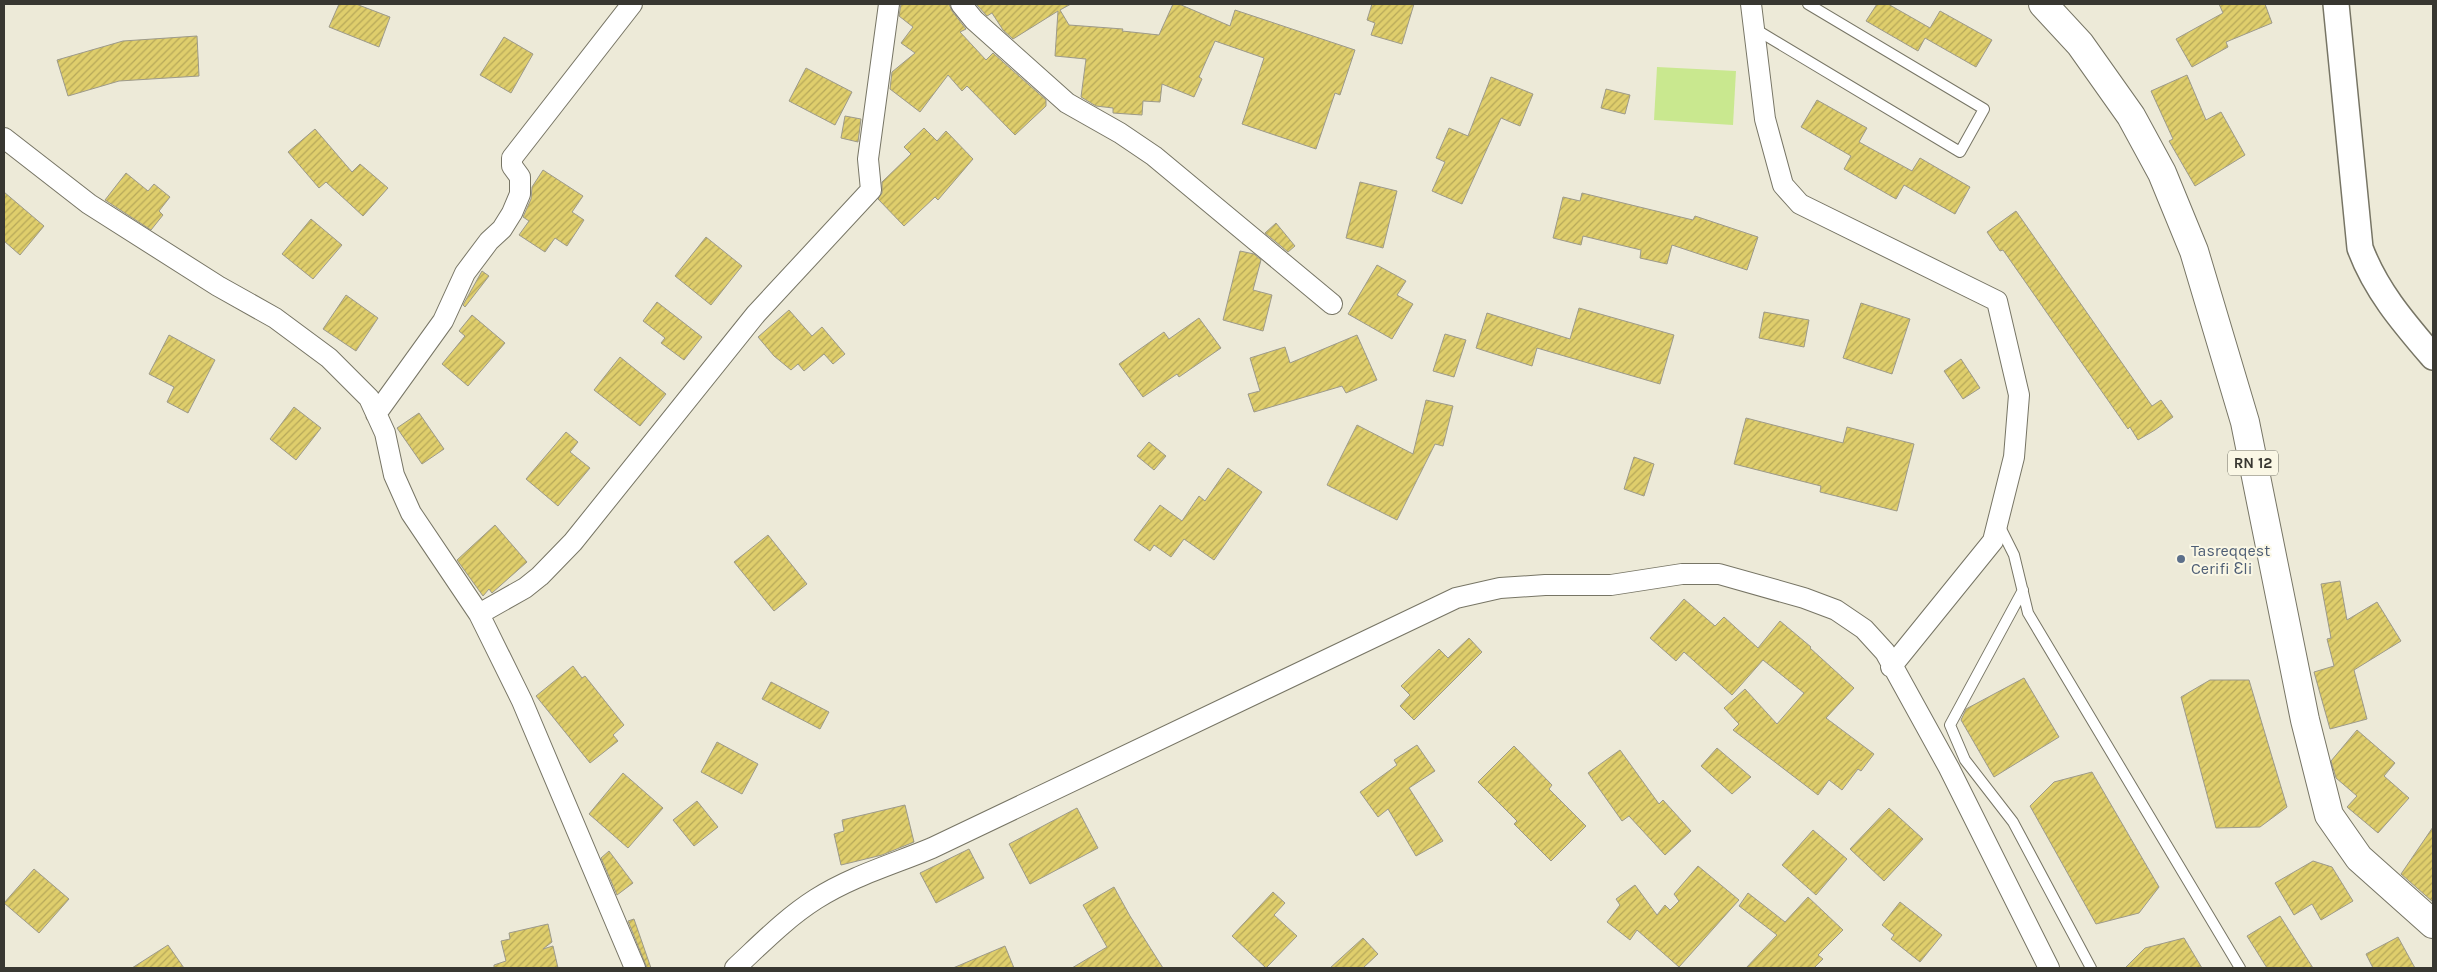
<svg xmlns="http://www.w3.org/2000/svg" width="2437" height="972" viewBox="0 0 2437 972" font-family="Karla,sans-serif">
	<style>
		.garden { fill: #c9e88f }
		.building { fill: url(#building-hatch); stroke: #9d9a8a }
		.lines { fill: none; stroke-linecap: round; stroke-linejoin: round }
		.service-casing { stroke: #777565; stroke-width: 12 }
		.minor-casing { stroke: #777565; stroke-width: 22 }
		.tertiary-casing { stroke: #777565; stroke-width: 28 }
		.primary-casing { stroke: #777565; stroke-width: 30 }
		.service { stroke: #fff; stroke-width: 10 }
		.minor { stroke: #fff; stroke-width: 20 }
		.tertiary { stroke: #fff; stroke-width: 25 }
		.primary { stroke: #fff; stroke-width: 28 }
		.service-dot { fill: #5c6f8a; stroke: #faf7e5; stroke-width: 2 }
		.labels { text-anchor: middle; dominant-baseline: central; stroke-width: 4; stroke-linejoin: round; paint-order: stroke }
		.shield { fill: #faf7e5; stroke: #727167; stroke-width: 1 }
		.shield-label { font-size: 15px; font-weight: bold; fill: #383731 }
		.service-label { font-size: 16px; fill: #4e5e75; stroke: #faf7e5; text-anchor: start }
	</style>
	<defs>
		<pattern id="building-hatch" width="6" height="6" patternUnits="userSpaceOnUse" patternTransform="scale(1.25)"><rect width="6" height="6" fill="#dfce6c"/><path d="M-1 1l2-2M0 6l6-6M5 7l2-2" fill="none" stroke="#b6a859"/></pattern>
	</defs>
	<rect width="100%" height="100%" fill="#edead8"/>
	<path class="garden" d="M1657,67L1736,71L1733,125L1654,120Z"/>
	<path class="building" d="M339,4H356L390,17L379,47L329,27Z
		M901,4H949L952,11L966,29L960,32L986,60L993,53L1046,100V106L1015,135L967,86L962,91L948,75L920,112L890,89L892,72L915,53L901,43L913,27L899,16Z
		M976,4H1071L1060,10L1069,25L1123,29L1122,31L1159,35L1173,4H1179L1230,26L1235,10L1355,50L1340,95L1335,93L1316,149L1242,124L1264,58L1215,41L1199,77L1202,79L1194,97L1162,84L1160,102L1143,101L1142,115L1113,113V108L1096,106L1081,97L1086,59L1055,56L1058,11L1013,39L1003,30L992,13L987,16Z
		M1372,4H1414L1402,44L1371,35L1375,23L1367,20Z
		M1877,4H1888L1930,28L1940,11L1992,40L1976,67L1925,38L1918,51L1866,21Z
		M2219,4H2265L2272,23L2226,42L2228,47L2192,67L2176,39L2223,13Z
		M197,36L199,76L119,81L68,96L57,60L123,41Z
		M504,37L533,54L511,93L480,75Z
		M806,68L852,92L835,125L789,101Z
		M2187,75L2206,120L2221,112L2245,155L2195,186L2169,141L2173,139L2151,91Z
		M1491,77L1533,94L1520,126L1501,118L1462,204L1432,191L1445,162L1436,158L1449,128L1468,136Z
		M1606,89L1630,95L1625,114L1601,108Z
		M1817,100L1867,128L1859,142L1912,171L1920,158L1970,187L1955,214L1904,185L1896,199L1844,169L1851,156L1801,127Z
		M845,116L861,119L858,142L841,138Z
		M924,128L937,141L946,131L973,159L938,200L935,197L904,226L878,199L882,193V182L911,154L904,147Z
		M315,129L352,172L360,164L388,188L363,216L326,182L319,188L288,152Z
		M543,170L583,196L572,212L584,220L567,246L555,238L545,252L519,235L529,221L523,217L531,199L532,187Z
		M126,173L148,191L154,184L170,197L159,211L163,215L151,230L105,200Z
		M1360,182L1397,191L1383,248L1346,238Z
		M4,192L44,226L20,255L4,241Z
		M1582,193L1693,220L1695,216L1758,237L1747,270L1672,245L1667,264L1640,258L1641,250L1583,236L1581,245L1553,238L1563,197L1580,201Z
		M2016,211L2152,406L2161,400L2173,417L2155,430L2138,440L2130,427L2128,429L2003,250L2000,251L1987,232Z
		M311,219L342,245L313,279L282,254Z
		M1276,223L1295,246L1288,252L1265,233Z
		M706,237L742,266L711,305L675,276Z
		M1240,251L1254,254L1261,260L1253,290L1272,295L1263,331L1223,320Z
		M1377,265L1406,281L1397,295L1413,304L1392,339L1348,314Z
		M482,271L489,276L465,307L463,305Z
		M346,295L378,318L356,351L323,329Z
		M657,302L702,337L684,360L661,343L665,338L643,321Z
		M1861,303L1910,319L1892,374L1843,358Z
		M1579,308L1674,335L1660,384L1537,348L1532,366L1476,348L1487,313L1570,339Z
		M789,310L812,336L822,327L845,354L833,364L824,354L804,371L798,364L791,370L774,356L758,337Z
		M1764,312L1809,320L1804,347L1759,338Z
		M472,315L505,343L468,386L442,364L465,336L459,331Z
		M1199,318L1221,348L1179,377L1177,374L1143,397L1119,364L1164,332L1169,339Z
		M1445,334L1466,340L1454,377L1433,371Z
		M169,335L215,360L188,413L167,402L174,387L149,374Z
		M1357,335L1377,380L1346,393L1342,386L1254,412L1248,394L1260,391L1250,358L1285,347L1290,363Z
		M620,357L666,394L640,426L594,390Z
		M1961,359L1980,388L1963,399L1944,371Z
		M1426,400L1453,406L1443,446L1435,444L1397,520L1327,485L1357,425L1413,454Z
		M294,407L321,428L296,460L270,439Z
		M419,413L444,449L422,464L397,428Z
		M1746,418L1843,443L1847,427L1914,444L1897,511L1820,492L1821,486L1734,464Z
		M566,432L578,442L570,452L590,468L558,506L526,479Z
		M1149,442L1166,456L1154,470L1137,456Z
		M1634,457L1654,464L1644,496L1624,489Z
		M1228,468L1262,492L1214,560L1184,539L1171,557L1154,545L1150,551L1134,540L1160,505L1182,521L1199,496L1205,501Z
		M495,525L527,562L492,593L489,589L483,596L457,560Z
		M768,535L807,584L774,611L734,562Z
		M2340,581L2347,620L2377,602L2401,641L2354,670L2367,719L2330,729L2314,672L2334,666L2327,639L2331,638L2321,584Z
		M1684,599L1715,626L1724,617L1758,648L1780,621L1811,647L1810,648L1854,688L1826,718L1874,754L1861,771L1858,769L1842,790L1829,780L1818,795L1733,730L1739,724L1724,708L1745,689L1777,724L1804,693L1763,660L1732,695L1684,652L1676,661L1650,638Z
		M1469,638L1482,652L1414,720L1400,706L1410,695L1401,686L1439,649L1448,658Z
		M573,666L582,678L585,676L624,725L613,735L618,741L590,763L536,696Z
		M2024,678L2059,737L1994,777L1961,720L1966,709Z
		M2210,680H2249L2287,807L2260,827L2216,828L2181,697Z
		M771,682L829,712L820,729L762,699Z
		M2357,730L2395,763L2384,776L2409,798L2378,833L2347,807L2357,796L2336,778L2331,761Z
		M717,742L758,764L742,794L701,772Z
		M1417,745L1435,771L1409,788L1443,841L1416,856L1388,809L1378,817L1360,792L1397,765L1394,760Z
		M1514,746L1552,785L1549,789L1586,826L1551,861L1514,824L1517,821L1478,782Z
		M1717,748L1751,777L1732,794L1701,766Z
		M1620,750L1659,804L1663,800L1691,831L1665,855L1629,816L1622,821L1588,773Z
		M2092,772L2159,887L2139,913L2096,924L2030,806L2054,782Z
		M623,773L663,808L628,848L589,814Z
		M697,801L718,827L694,846L673,820Z
		M905,805L914,842L882,855L841,865L834,834L844,831L842,820Z
		M1077,808L1098,848L1030,884L1009,844Z
		M1889,808L1923,839L1884,881L1850,849Z
		M2433,827V902L2401,874Z
		M1813,830L1847,859L1816,895L1782,865Z
		M969,849L984,878L936,903L920,873Z
		M609,851L633,883L617,895L601,858Z
		M2313,861L2332,867L2353,901L2321,920L2312,904L2294,915L2275,883Z
		M1698,866L1739,900L1679,967L1637,930L1630,940L1607,922L1620,905L1616,899L1635,885L1657,915L1665,905L1670,910L1679,901L1674,894Z
		M34,869L69,899L39,933L4,903Z
		M1114,887L1130,916L1163,968H1072L1107,947L1083,905Z
		M1273,892L1285,903L1274,915L1297,936L1266,968L1232,936Z
		M1748,893L1785,922L1808,897L1843,930L1818,955L1823,959L1814,968H1746L1777,935L1739,906Z
		M1900,902L1942,935L1920,962L1891,939L1894,935L1882,925Z
		M2280,916L2313,968H2267L2247,936Z
		M634,919L651,968H647L628,921Z
		M548,924L552,942L543,949L553,946L558,968H494V965L506,961L501,941L510,939L509,933Z
		M2398,937L2415,968H2373L2366,954Z
		M1363,938L1378,954L1363,968H1330Z
		M2184,938L2202,968H2125L2145,948Z
		M168,945L184,968H132Z
		M1005,946L1014,968H953Z"/>
	<g class="lines">
		<defs>
			<path id="service" d="M1755,29L1960,152L1984,109L1808,4
				M1999,525L2014,555L2028,613L2240,968
				M2023,590L1950,725L1965,760L2013,822L2091,968"/>
			<path id="minor" d="M961,4L974,20L1067,103L1120,133L1154,156L1332,304
				M1751,4L1765,119L1783,185L1800,204L1997,301L2019,395L2014,457L1993,541L1891,667
				M4,138L89,204L218,286L275,318L329,358L369,398L385,433L394,475L411,513L479,614L522,701L635,968
				M376,414L443,321L465,273L489,241L502,229L512,213L520,194V177L512,166V158L632,4
				M479,614L525,588L540,576L573,542L756,314L871,190L868,159L889,4
				M735,968C761,944 786,918 816,899C852,876 894,864 932,848L1456,598L1500,588L1545,585H1611L1682,574H1719L1804,598L1836,610L1864,629L1885,652L1949,768L2049,968"/>
			<path id="tertiary" d="M2336,4L2360,248C2376,291 2404,323 2433,357"/>
			<path id="primary" d="M2043,4L2080,44L2131,116L2162,173L2194,251L2245,422L2305,720L2329,815L2359,858L2433,924"/>
		</defs>
		<use href="#service" class="service-casing"/>
		<use href="#minor" class="minor-casing"/>
		<use href="#tertiary" class="tertiary-casing"/>
		<use href="#primary" class="primary-casing"/>
		<use href="#service" class="service"/>
		<use href="#minor" class="minor"/>
		<use href="#tertiary" class="tertiary"/>
		<use href="#primary" class="primary"/>
	</g>
	<circle class="service-dot" cx="2181" cy="559" r="5"/>
	<g class="labels">
		<rect class="shield" x="2228" y="450.5" width="50" height="25" rx="4"/>
		<g class="shield-label">
			<text x="2253" y="463">RN 12</text>
		</g>
		<g class="service-label">
			<text x="2191" y="550">Tasreqqest<tspan x="2191" dy="18">Cerifi Ɛli</tspan></text>
		</g>
	</g>
	<rect width="2437" height="972" fill="none" stroke="#383731" stroke-width="10"/>
</svg>
